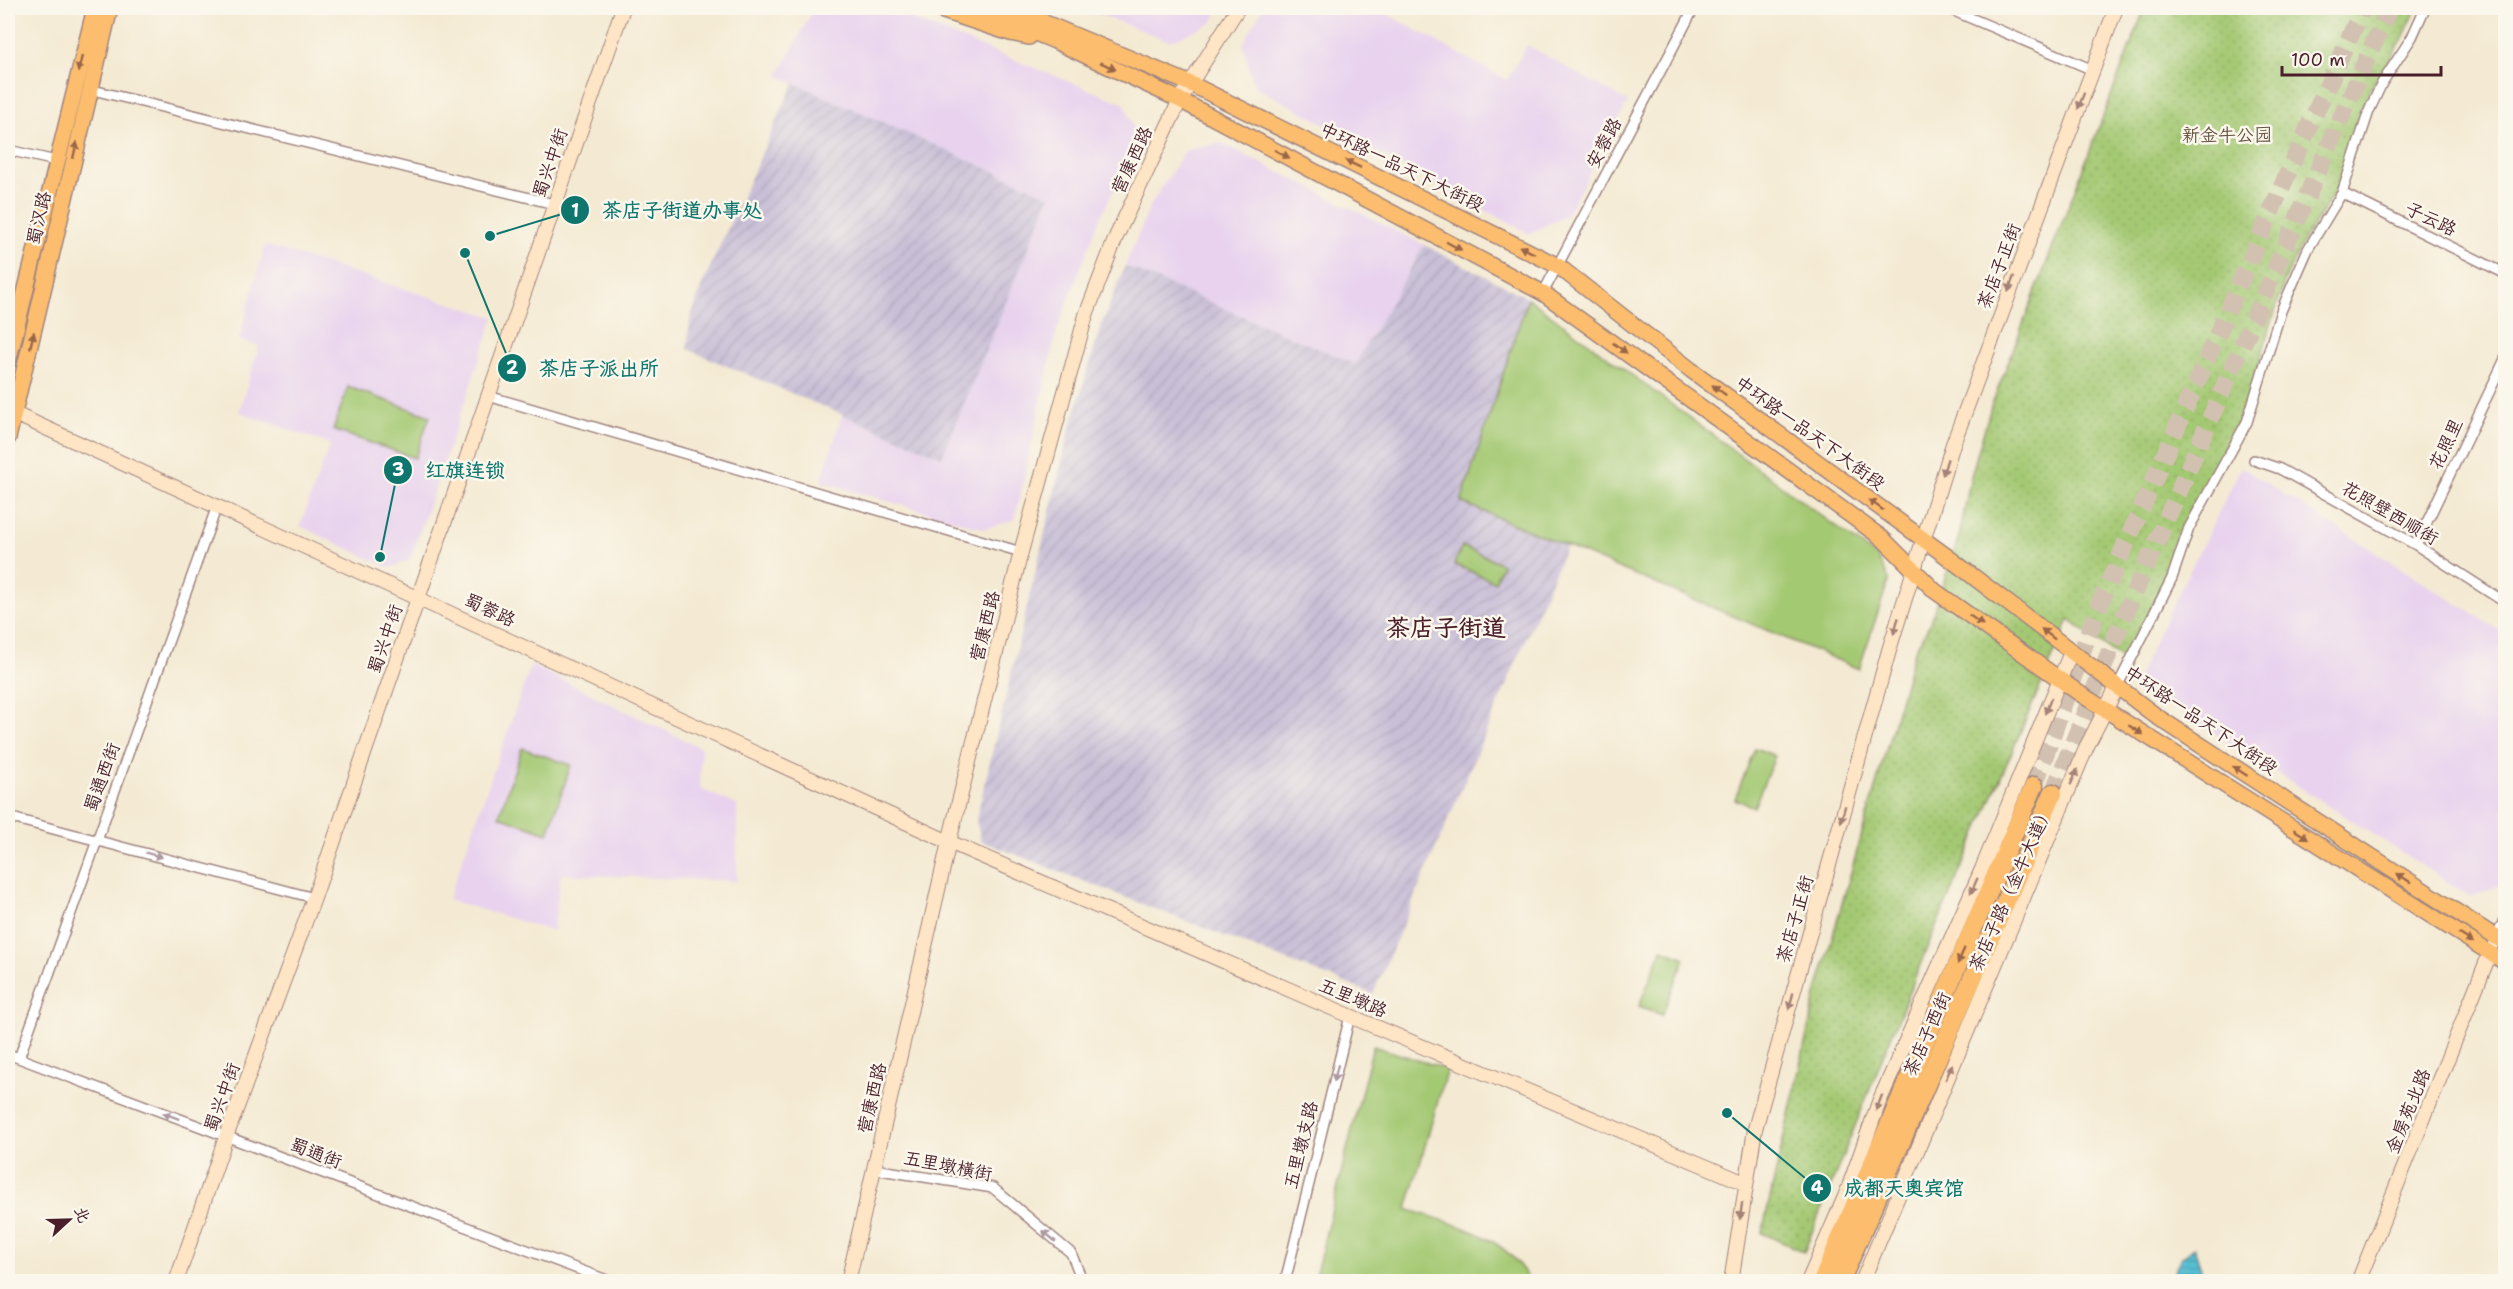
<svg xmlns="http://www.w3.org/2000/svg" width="2513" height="1289" viewBox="0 0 2513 1289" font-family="'Shantell Sans','LXGW WenKai TC',sans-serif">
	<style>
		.built { fill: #e8d2ee }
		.industrial { fill: url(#industrial-furrows) }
		.grass { fill: #a4c973; stroke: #77744f; stroke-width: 1.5 }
		.park { fill: url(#park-dots); stroke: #77744f; stroke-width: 1.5 }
		.water { fill: url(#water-rules); stroke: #50707f; stroke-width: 1.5 }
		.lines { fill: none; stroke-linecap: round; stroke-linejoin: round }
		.highway-tunnel { stroke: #d2c1b1; stroke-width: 18; stroke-dasharray: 18 9; stroke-linecap: butt }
		.street-casing { stroke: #9f847f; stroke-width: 12 }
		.secondary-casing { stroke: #9f847f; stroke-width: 16 }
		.primary-casing { stroke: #9f847f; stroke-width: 18 }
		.highway-casing { stroke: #9f847f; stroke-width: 21 }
		.street { stroke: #fff; stroke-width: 9 }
		.secondary { stroke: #fee5c5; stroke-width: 14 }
		.primary { stroke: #fcbd6e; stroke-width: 15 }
		.highway { stroke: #fcbd6e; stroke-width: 18 }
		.oneway { fill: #9a6649 }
		.oneway2 { fill: #a48278 }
		.oneway3 { fill: #ae9aa0 }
		.labels { text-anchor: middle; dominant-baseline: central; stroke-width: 5; stroke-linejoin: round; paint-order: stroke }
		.park-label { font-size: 18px; fill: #655241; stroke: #fbf7ec }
		.street-label { font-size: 18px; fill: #4a1f2b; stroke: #fbf7ec }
		.district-label { font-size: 24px; font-weight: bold; fill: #4a1f2b; stroke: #fbf7ec }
		.leader { fill: none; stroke: #0f766e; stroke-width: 2 }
		.callout-dot { fill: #0f766e; stroke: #fbf7ec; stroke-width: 2 }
		.mark-label { font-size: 18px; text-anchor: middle; font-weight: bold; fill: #fff }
		.callout-label { font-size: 20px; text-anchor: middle; font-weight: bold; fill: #0f766e; stroke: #fbf7ec; stroke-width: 5; stroke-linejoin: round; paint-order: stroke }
	</style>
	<defs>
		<pattern id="industrial-furrows" width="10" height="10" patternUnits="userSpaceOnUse" patternTransform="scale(1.5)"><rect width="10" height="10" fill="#c9bfd7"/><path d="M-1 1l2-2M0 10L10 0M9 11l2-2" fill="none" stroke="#aea4b9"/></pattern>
		<pattern id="park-dots" width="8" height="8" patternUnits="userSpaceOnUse" patternTransform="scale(1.5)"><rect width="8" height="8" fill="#a4c973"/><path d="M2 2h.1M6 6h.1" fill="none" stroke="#8fac64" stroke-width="1.8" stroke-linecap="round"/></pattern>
		<pattern id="water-rules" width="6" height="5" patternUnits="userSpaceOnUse" patternTransform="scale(1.5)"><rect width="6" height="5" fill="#57c0d3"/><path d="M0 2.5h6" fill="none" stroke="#4a9bab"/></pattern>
	</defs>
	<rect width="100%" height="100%" fill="#fbf7ec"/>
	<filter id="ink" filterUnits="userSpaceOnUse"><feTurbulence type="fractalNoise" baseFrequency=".0167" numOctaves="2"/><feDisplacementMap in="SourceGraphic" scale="12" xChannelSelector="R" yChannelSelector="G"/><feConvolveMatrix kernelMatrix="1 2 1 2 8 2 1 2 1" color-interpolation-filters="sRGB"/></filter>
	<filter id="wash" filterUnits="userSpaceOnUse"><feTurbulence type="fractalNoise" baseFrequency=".008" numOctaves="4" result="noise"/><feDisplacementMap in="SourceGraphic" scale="24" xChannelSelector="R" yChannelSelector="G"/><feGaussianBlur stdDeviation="1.35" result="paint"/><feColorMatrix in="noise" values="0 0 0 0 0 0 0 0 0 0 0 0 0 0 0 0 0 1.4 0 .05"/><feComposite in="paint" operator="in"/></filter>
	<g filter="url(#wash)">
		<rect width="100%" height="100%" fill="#f4ead3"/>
		<path class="built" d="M814,8H884L1125,104L1138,142L1100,218L1056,333L1015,519L985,529L821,482L842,415L942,457L1050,196L778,76Z
			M1082,8H1219L1212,23L1170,41Z
			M1263,8H1376L1507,80L1527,45L1628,102L1567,214L1530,234L1254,86L1243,44Z
			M1221,143L1424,245L1355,364L1125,266L1151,204L1185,151Z
			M265,245L494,317L410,560L390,568L300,526L330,444L239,412L259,346L239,340Z
			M2241,467L2505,634L2506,872L2500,885L2471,897L2143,687L2138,675Z
			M531,665L701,748L700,789L737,805V881L561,874L553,931L448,900Z"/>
		<path class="industrial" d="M794,83L1050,196L942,457L687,349L690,320L702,285Z
			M1424,245L1528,298L1461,502L1566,546L1373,994L981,841L976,820L1069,432L1101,326L1125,266L1355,364Z"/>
		<path class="grass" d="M1528,298L1877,557L1889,579L1859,669L1461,502Z
			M348,387L430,416L415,458L333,430Z
			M1462,546L1502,564L1495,582L1454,564Z
			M522,748L571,765L548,833L499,816Z
			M1755,748L1775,756L1754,807L1735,799Z
			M1662,949L1685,958L1662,1015L1639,1006Z
			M1373,1046L1447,1069L1407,1209C1452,1224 1507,1234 1529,1281H1314Z"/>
		<path class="park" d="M2145,8H2417L2402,40L2370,90L2357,119L2344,170L2335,193L2304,239L2285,280L2243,415L2191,508L2156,601L2122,659L2069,620L1931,938L1804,1252L1762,1233L1817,991L1914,652L1930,623L1960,533L1971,476L1991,407Z"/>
		<path class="water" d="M2194,1247L2202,1272L2227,1281H2170L2180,1259Z"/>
	</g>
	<g filter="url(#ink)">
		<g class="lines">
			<path class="highway-tunnel" d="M2034,786L2097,610L2291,166L2363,8
				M2053,793L2120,626L2389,8"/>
			<defs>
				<path id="street" d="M1947,8L2093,70
					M89,89L554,204
					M8,150L56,161
					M2342,193L2506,274
					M1543,293L1694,8
					M488,396L1021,552
					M2254,460L2280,469L2416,545L2506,603
					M2416,545L2506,357
					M2117,687L2172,578L2189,528L2247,422L2281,311L2308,249L2342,193L2369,111L2382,83L2412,37L2425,8
					M8,817L314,898
					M2490,953L2506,915
					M8,1054L612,1282
					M19,1058L217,506
					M874,1169L993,1188L1071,1253L1083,1282
					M1285,1282L1350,1016"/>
				<path id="secondary" d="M15,414L949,842L1350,1016L1745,1183
					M176,1282L226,1137L314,898L623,8
					M848,1282L949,842L1021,552L1086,315L1116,237L1180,100L1238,8
					M1731,1282L1755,1129L1890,647L1953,444L2116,8
					M1808,1282L1847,1192L1879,1102L1982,869L2071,652
					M1862,1282L2087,746L2117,687
					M2358,1282L2490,953"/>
				<path id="primary" d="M934,8L1010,33L1029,37
					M975,8L1055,41L1180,100L1543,293L1882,538L1935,591L2079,693L2506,963
					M1009,8L1191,84L1558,266L1691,370L1945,555L2156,716L2506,944
					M8,362L95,8
					M8,438L110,8"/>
				<path id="highway" d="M1822,1282L2034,786
					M1840,1282L2053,793"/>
			</defs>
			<use href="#street" class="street-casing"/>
			<use href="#secondary" class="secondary-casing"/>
			<use href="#primary" class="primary-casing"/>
			<use href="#highway" class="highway-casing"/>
			<use href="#street" class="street"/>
			<use href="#secondary" class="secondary"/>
			<use href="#primary" class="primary"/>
			<use href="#highway" class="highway"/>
		</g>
		<defs><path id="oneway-solid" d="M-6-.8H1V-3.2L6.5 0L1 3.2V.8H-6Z" transform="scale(1.5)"/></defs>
		<g class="oneway">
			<use href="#oneway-solid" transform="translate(80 64) rotate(104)"/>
			<use href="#oneway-solid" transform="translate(1108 66) rotate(25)"/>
			<use href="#oneway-solid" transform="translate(75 150) rotate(-77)"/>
			<use href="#oneway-solid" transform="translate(1282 154) rotate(28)"/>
			<use href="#oneway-solid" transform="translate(1353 164) rotate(-154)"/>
			<use href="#oneway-solid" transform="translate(1454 246) rotate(28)"/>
			<use href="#oneway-solid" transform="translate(1527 250) rotate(-154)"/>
			<use href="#oneway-solid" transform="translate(32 340) rotate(-77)"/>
			<use href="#oneway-solid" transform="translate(1620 348) rotate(36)"/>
			<use href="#oneway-solid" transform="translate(1719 390) rotate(-144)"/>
			<use href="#oneway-solid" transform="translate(1876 505) rotate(-144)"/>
			<use href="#oneway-solid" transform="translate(1976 620) rotate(35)"/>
			<use href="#oneway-solid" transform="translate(2048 634) rotate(-142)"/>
			<use href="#oneway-solid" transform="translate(2136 730) rotate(32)"/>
			<use href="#oneway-solid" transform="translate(2240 771) rotate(-147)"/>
			<use href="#oneway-solid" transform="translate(2301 834) rotate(32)"/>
			<use href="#oneway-solid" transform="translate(2404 878) rotate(-147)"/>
			<use href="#oneway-solid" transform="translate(2466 938) rotate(32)"/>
			<use href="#oneway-solid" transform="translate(1961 956) rotate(114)"/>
		</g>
		<g class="oneway2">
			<use href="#oneway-solid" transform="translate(2081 101) rotate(111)"/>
			<use href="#oneway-solid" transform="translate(2011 284) rotate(110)"/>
			<use href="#oneway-solid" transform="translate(1945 467) rotate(107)"/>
			<use href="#oneway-solid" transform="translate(1896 626) rotate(107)"/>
			<use href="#oneway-solid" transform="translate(2048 706) rotate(112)"/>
			<use href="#oneway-solid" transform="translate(2074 777) rotate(-67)"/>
			<use href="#oneway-solid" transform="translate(1843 814) rotate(105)"/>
			<use href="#oneway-solid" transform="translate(1974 886) rotate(114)"/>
			<use href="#oneway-solid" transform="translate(1791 1001) rotate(106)"/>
			<use href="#oneway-solid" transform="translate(1949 1072) rotate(-67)"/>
			<use href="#oneway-solid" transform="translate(1879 1103) rotate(111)"/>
			<use href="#oneway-solid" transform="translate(1741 1211) rotate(98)"/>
		</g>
		<g class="oneway3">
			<use href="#oneway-solid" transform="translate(154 855) rotate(15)"/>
			<use href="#oneway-solid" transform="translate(1336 1073) rotate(104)"/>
			<use href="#oneway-solid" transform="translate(171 1116) rotate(-159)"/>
			<use href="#oneway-solid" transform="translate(1049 1236) rotate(-140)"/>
		</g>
	</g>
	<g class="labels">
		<g class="park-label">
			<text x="2227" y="135">新金牛公园</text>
		</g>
		<g class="street-label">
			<text transform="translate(1604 143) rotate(-62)">安蓉路</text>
			<text transform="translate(1132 160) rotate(-65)">营康西路</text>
			<text transform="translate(550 163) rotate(-71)">蜀兴中街</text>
			<text transform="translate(1402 167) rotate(26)">中环路一品天下大街段</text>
			<text transform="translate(39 218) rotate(-77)">蜀汉路</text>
			<text transform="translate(2431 219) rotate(26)">子云路</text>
			<text transform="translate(1999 266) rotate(-69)">茶店子正街</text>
			<text transform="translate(1810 433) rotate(36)">中环路一品天下大街段</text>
			<text transform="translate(2446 444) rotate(-64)">花照里</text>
			<text transform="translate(2390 513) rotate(30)">花照壁西顺街</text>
			<text transform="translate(490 610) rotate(25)">蜀蓉路</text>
			<text transform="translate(985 626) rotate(-76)">营康西路</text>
			<text transform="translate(385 639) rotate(-71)">蜀兴中街</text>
			<text transform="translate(2201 720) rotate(34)">中环路一品天下大街段</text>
			<text transform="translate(102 777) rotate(-70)">蜀通西街</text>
			<text transform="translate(2011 888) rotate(-66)">茶店子路（金牛大道）</text>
			<text transform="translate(1795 919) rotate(-74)">茶店子正街</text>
			<text transform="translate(1353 998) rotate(23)">五里墩路</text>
			<text transform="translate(1927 1034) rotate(-66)">茶店子西街</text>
			<text transform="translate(222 1097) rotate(-70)">蜀兴中街</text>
			<text transform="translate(872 1098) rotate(-77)">营康西路</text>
			<text transform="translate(2408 1111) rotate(-68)">金房苑北路</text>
			<text transform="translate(1301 1145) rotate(-76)">五里墩支路</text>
			<text transform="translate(316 1153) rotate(21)">蜀通街</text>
			<text transform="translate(948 1166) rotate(11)">五里墩横街</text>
		</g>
		<g class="district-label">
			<text x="1446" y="628">茶店子街道</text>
		</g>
	</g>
	<path class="leader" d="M490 236L575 210M465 253L512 368M380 557L398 470M1727 1113L1817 1188"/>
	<g class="callout-dot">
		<circle cx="490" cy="236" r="6"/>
		<circle cx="465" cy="253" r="6"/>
		<circle cx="380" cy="557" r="6"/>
		<circle cx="1727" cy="1113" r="6"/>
		<circle cx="575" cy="210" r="15"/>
		<circle cx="512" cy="368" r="15"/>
		<circle cx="398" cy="470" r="15"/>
		<circle cx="1817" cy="1188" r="15"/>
	</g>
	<g class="mark-label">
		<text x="575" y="217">1</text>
		<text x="512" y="374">2</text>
		<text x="398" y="476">3</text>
		<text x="1817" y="1194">4</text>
	</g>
	<g class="callout-label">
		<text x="682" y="217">茶店子街道办事处</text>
		<text x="599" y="375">茶店子派出所</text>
		<text x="465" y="477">红旗连锁</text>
		<text x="1904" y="1195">成都天奥宾馆</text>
	</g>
	<rect width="2513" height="1289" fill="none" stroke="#fbf7ec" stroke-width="30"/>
	<g transform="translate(69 1220) rotate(68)" stroke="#fbf7ec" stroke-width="4.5" paint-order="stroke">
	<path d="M0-4.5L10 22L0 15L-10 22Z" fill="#4a1f2b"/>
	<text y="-9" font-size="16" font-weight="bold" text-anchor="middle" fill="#4a1f2b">北</text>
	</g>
	<path d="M2282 66v9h159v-9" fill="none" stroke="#4a1f2b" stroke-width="3"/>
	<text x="2291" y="66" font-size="18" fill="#4a1f2b" stroke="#fbf7ec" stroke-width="4.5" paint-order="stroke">100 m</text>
</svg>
